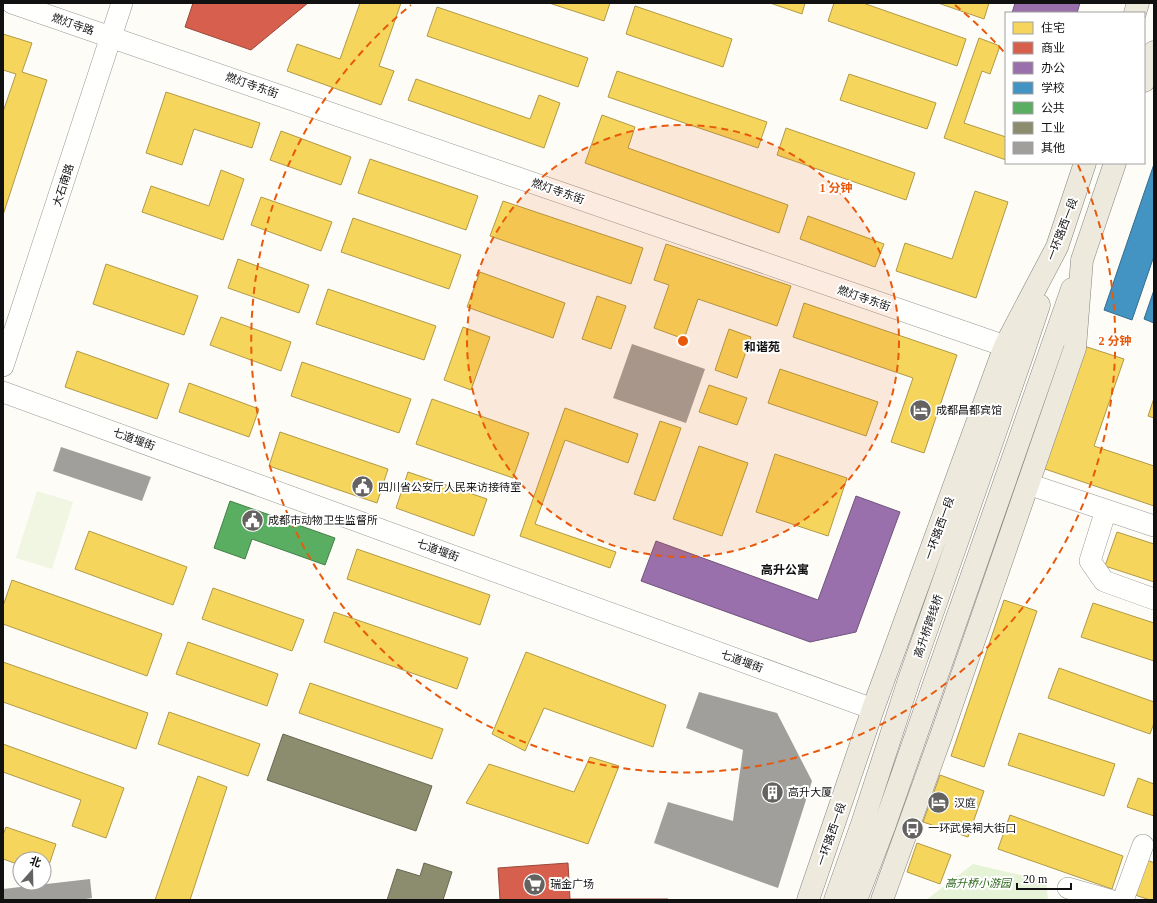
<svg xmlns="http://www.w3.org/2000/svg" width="1157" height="903" viewBox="0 0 1157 903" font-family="'Times New Roman','Noto Sans SC',serif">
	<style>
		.green { fill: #e7f3d7 }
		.pitch { fill: #f0f6e1 }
		.homes { fill: #f6d55c; stroke: #b19a46 }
		.shops { fill: #d6604d; stroke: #9b483b }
		.offices { fill: #9970ab; stroke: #70547d }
		.schools { fill: #4393c3; stroke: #346c8e }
		.public { fill: #5aae61; stroke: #447f49 }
		.industry { fill: #8c8c6e; stroke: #676752 }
		.building { fill: #a19f9c }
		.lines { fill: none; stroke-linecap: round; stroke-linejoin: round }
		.minor-casing { stroke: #979795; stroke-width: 22 }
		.major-casing { stroke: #858482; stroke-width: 23 }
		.minor { stroke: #fffffe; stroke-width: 21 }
		.major { stroke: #ede9dc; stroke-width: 22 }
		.ring { fill: none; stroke: #e8590c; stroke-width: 2; stroke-dasharray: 7 5 }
		.labels { text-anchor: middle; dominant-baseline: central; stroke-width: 4; stroke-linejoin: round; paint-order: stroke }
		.street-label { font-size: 11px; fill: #111; stroke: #fff }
		.poi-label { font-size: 11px; fill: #111; stroke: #fff; text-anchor: start }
		.park-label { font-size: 11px; font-style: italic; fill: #2f6b1f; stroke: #fff }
		.neighbourhood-label { font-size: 12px; font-weight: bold; fill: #111; stroke: #fff }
		.centre { fill: #e8590c; stroke: #fff; stroke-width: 2 }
		.ring-label { font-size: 12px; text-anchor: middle; font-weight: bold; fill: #e8590c; stroke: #fff; stroke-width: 4; stroke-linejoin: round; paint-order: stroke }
	</style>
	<rect width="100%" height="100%" fill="#fdfcf7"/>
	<path class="green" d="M973,864L1046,881L1048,900H926Z"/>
	<path class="pitch" d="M37,491L73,502L52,569L16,558Z"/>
	<path class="homes" d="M360,3H401L379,66L394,71L381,105L287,71L297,44L340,59Z
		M549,3H610L604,21Z
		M770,3H805L802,14Z
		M834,3H863L966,39L957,66L828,21Z
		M938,3H989L984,19Z
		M635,6L732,39L723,67L626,34Z
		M437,7L588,58L578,87L427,36Z
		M3,34L32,43L22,72L47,80L3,215V112L16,74L3,70Z
		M979,38L1000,46L990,74L982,71L964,123L1006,137V160L944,138Z
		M617,71L767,122L758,148L608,97Z
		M849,74L936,103L927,129L840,100Z
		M416,79L530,119L539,95L560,103L544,148L408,100Z
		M166,92L260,123L252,148L194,129L182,165L146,153Z
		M602,115L635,127L628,148L788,205L779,233L585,163Z
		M786,128L915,173L906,200L777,155Z
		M281,131L351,157L341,185L270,160Z
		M370,159L478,196L466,230L358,193Z
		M221,170L244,179L223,240L142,212L151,186L209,206Z
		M975,191L1008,202L976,298L896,271L905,243L952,259Z
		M261,197L332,222L321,251L251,225Z
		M503,201L643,248L631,284L490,236Z
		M808,216L884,244L875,267L800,239Z
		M353,218L461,255L449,289L341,252Z
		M666,244L791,286L777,326L698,299L684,339L654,328L669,285L654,280Z
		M238,259L309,285L299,313L228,288Z
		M106,264L198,296L184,335L93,304Z
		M480,272L565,303L553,338L467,307Z
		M328,289L436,326L424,360L316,324Z
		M597,296L626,306L611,349L582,339Z
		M804,303L957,355L924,453L891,442L913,378L793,337Z
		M221,317L291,342L281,371L210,345Z
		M463,327L490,337L471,390L444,380Z
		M729,329L751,337L737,378L715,370Z
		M1084,346L1124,359L1094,446L1154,466V506L1042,468Z
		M77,351L169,384L157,419L65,387Z
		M302,362L411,399L399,433L291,396Z
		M780,369L878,402L866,436L768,403Z
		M189,383L259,409L249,437L179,412Z
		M709,385L747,398L737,425L699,412Z
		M1154,398V418L1148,416Z
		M432,399L529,433L513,478L416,444Z
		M565,408L638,434L628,463L565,440L535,524L616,552L610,568L520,536Z
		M660,421L681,428L655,501L634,494Z
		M280,432L388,469L377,503L269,466Z
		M699,446L748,463L722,536L673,519Z
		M775,454L847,478L828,536L756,512Z
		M408,472L487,499L474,536L396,508Z
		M89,531L187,567L173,605L75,569Z
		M1117,532L1154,544V582L1105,566Z
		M357,549L490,595L480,625L347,579Z
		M12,580L162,634L147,676L3,624V606Z
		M213,588L304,620L292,651L202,619Z
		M1004,600L1037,611L984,767L951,756Z
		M1093,603L1154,623V661L1081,637Z
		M334,612L468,658L457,689L324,642Z
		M188,642L278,674L267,706L176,674Z
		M526,652L666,705L653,747L544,708L525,751L492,734Z
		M3,662L148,713L136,749L3,702Z
		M1059,668L1154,702V723L1150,734L1048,698Z
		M310,683L443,729L432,759L299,713Z
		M169,712L260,744L248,776L158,744Z
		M1019,733L1115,764L1104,796L1008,765Z
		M3,744L124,788L106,838L72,826L81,800L3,772Z
		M590,757L619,766L588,844L466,803L489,764L574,792Z
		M940,775L984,791L968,837L923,822Z
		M198,776L227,787L190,900H155Z
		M1138,778L1154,784V816L1127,807Z
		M1010,815L1123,856L1112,889L998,849Z
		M6,827L56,844L46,874L44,873V859H20V865L3,859V835Z
		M917,843L951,855L940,884L907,872Z
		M1145,859L1154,863V900H1150L1132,894Z"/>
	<path class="shops" d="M193,3H308L251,50L185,27Z
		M568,863L570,899H668V900H500L498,868Z"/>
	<path class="offices" d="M1015,3H1080L1077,13H1012Z
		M856,496L900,512L856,632L810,642L641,581L656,541L818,600Z"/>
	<path class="schools" d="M1154,164V256L1132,320L1104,310Z
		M1154,290V323L1144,319Z"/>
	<path class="public" d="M230,501L335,538L325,565L252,539L245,559L214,548Z"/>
	<path class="industry" d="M283,734L432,786L416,831L267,780Z
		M424,863L452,872L443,900H387L397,869L420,876Z"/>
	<path class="building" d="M632,344L705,369L686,423L613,398Z
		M61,447L151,477L142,501L53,471Z
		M699,692L777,713L812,781L778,888L654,843L668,802L733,821L743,750L686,728Z
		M90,879L92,898L79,900H3V889Z"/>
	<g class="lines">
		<defs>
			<path id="minor" d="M12,3L1005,346
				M3,366L122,3
				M3,392L873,709
				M1028,484L1154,526
				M1106,510L1090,561L1104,581L1154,599
				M1068,888L1110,900
				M1123,900L1143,845"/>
			<path id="major" d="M1135,13L1138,3
				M1144,81L1154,52
				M808,900L873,709L1005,346L1057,247L1085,163
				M835,900L862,824L909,680L1023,353L1039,305
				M856,900L884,827L1072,289
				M882,900L941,736L1075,348L1082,260L1115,163"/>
		</defs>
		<use href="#minor" class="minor-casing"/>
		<use href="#major" class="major-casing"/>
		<use href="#minor" class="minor"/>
		<use href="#major" class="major"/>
	</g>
	<circle cx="683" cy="341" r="216" fill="#e8590c" fill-opacity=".12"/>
	<g class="ring">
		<circle cx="683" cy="341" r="216"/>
		<path d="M955 5A432 432 0 0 1 1004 52M1078 165A432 432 0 1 1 411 5"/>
	</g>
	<defs>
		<symbol id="hotel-disc" viewBox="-11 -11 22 22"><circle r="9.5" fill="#646362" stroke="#fff"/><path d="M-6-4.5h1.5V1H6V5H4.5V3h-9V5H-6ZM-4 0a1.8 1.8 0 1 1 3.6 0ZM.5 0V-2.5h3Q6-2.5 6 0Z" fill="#fff"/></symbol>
		<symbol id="civic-disc" viewBox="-11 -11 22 22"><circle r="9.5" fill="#646362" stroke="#fff"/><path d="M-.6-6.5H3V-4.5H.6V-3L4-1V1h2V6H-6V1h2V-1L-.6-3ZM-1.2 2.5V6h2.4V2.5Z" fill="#fff"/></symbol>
		<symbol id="building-disc" viewBox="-11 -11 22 22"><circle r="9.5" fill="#646362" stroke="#fff"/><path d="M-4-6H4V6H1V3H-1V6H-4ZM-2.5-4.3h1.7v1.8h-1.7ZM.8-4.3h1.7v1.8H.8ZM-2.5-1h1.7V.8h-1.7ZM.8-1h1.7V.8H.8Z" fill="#fff"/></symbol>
		<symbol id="bus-disc" viewBox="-11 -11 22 22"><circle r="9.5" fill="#646362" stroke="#fff"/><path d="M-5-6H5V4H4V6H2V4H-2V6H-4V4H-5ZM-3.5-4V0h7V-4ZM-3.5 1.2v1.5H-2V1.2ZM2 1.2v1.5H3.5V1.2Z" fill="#fff"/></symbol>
		<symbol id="supermarket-disc" viewBox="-11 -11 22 22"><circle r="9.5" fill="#646362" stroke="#fff"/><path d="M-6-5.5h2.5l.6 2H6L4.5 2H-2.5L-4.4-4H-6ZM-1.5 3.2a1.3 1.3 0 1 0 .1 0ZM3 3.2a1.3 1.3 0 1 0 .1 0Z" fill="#fff"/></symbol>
	</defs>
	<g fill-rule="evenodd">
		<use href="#hotel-disc" x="908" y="398" width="25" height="25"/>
		<use href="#civic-disc" x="350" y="474" width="25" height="25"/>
		<use href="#civic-disc" x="240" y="508" width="25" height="25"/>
		<use href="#building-disc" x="760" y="780" width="25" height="25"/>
		<use href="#hotel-disc" x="926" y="790" width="25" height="25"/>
		<use href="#bus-disc" x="900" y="816" width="25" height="25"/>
		<use href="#supermarket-disc" x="522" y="872" width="25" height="25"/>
	</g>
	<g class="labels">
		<g class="street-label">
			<text transform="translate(73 24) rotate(19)">燃灯寺路</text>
			<text transform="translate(252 85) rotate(19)">燃灯寺东街</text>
			<text transform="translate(63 185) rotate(-72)">大石南路</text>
			<text transform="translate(558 191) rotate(19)">燃灯寺东街</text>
			<text transform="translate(1062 229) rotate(-69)">一环路西一段</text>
			<text transform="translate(864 298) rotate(19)">燃灯寺东街</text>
			<text transform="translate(134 439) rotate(20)">七道堰街</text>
			<text transform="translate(939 528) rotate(-70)">一环路西一段</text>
			<text transform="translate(438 550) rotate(20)">七道堰街</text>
			<text transform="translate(928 626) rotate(-71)">高升桥跨线桥</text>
			<text transform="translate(742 661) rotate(20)">七道堰街</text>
			<text transform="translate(831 834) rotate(-71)">一环路西一段</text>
		</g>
		<g class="poi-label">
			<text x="936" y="410">成都昌都宾馆</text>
			<text x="378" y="487">四川省公安厅人民来访接待室</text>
			<text x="268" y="520">成都市动物卫生监督所</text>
			<text x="788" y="792">高升大厦</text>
			<text x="954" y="803">汉庭</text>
			<text x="928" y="828">一环武侯祠大街口</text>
			<text x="550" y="884">瑞金广场</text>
		</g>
		<g class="park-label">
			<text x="978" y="883">高升桥小游园</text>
		</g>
		<g class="neighbourhood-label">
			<text x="762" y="347">和谐苑</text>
			<text x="785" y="570">高升公寓</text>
		</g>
	</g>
	<circle cx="683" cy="341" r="6" class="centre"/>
	<g class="ring-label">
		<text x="836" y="192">1 分钟</text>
		<text x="1115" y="345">2 分钟</text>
	</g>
	<rect width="1157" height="903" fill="none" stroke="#111111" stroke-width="8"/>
	<rect x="1005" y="12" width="140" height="152" fill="#ffffff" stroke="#a0a0a0"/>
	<rect x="1013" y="22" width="20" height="12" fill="#f6d55c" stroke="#a0a0a0"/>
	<text x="1041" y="32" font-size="12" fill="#111111">住宅</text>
	<rect x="1013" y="42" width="20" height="12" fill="#d6604d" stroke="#a0a0a0"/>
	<text x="1041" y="52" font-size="12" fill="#111111">商业</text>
	<rect x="1013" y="62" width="20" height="12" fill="#9970ab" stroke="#a0a0a0"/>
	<text x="1041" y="72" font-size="12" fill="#111111">办公</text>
	<rect x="1013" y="82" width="20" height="12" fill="#4393c3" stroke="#a0a0a0"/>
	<text x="1041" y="92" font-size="12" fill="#111111">学校</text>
	<rect x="1013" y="102" width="20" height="12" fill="#5aae61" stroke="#a0a0a0"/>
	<text x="1041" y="112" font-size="12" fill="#111111">公共</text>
	<rect x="1013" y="122" width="20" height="12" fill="#8c8c6e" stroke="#a0a0a0"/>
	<text x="1041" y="132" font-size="12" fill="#111111">工业</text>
	<rect x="1013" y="142" width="20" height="12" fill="#a19f9c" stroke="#a0a0a0"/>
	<text x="1041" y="152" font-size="12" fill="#111111">其他</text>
	<g transform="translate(32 871) rotate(20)"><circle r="19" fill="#ffffff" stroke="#a0a0a0"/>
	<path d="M0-3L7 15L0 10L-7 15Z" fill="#646362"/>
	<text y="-6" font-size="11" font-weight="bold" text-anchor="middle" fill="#111111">北</text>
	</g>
	<path d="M1017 883v6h54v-6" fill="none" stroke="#111111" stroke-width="2"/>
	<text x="1023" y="883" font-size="12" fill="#111111" stroke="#ffffff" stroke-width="3" paint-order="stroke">20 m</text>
</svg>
